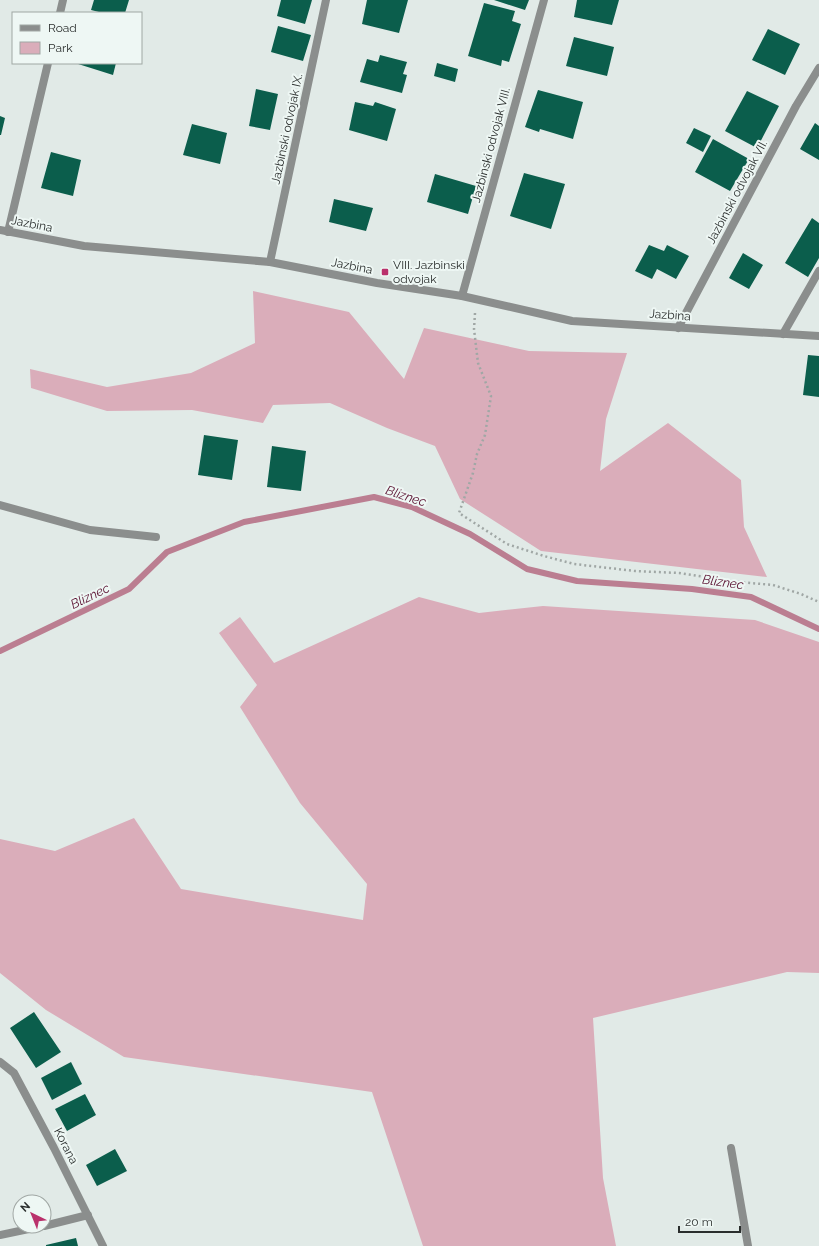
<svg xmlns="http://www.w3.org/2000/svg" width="819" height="1246" viewBox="0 0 819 1246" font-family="Raleway,sans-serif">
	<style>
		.green { fill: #daadba }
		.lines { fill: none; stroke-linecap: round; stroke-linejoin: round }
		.stream { stroke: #bb7e91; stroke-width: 6 }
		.building { fill: #0b5e4c }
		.path { stroke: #a0a7a5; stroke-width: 2.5; stroke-dasharray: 2 3; stroke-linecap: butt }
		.service { stroke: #8b8e8d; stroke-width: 8 }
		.minor { stroke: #8b8e8d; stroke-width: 8 }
		.tertiary { stroke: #8b8e8d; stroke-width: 8 }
		.poi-dot { fill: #ba316c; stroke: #eef7f4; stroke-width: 1.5 }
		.labels { text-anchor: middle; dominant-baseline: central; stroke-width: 4; stroke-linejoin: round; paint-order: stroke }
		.street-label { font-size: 12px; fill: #2a2e2d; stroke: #eef7f4 }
		.poi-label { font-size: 12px; fill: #2a2e2d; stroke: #eef7f4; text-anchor: start }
		.water-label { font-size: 13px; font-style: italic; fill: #591030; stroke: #eef7f4 }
	</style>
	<rect width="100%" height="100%" fill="#e1eae7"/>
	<path class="green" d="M253,291L349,312L404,379L424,328L529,351L627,353L606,419L600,471L668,423L741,480L744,527L767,577L541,551L460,499L435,446L387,428L330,403L273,405L263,423L192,410L107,411L31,388L30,369L107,387L191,373L255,343Z
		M419,597L479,613L543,606L755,620L819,642V973L787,972L593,1018L603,1178L616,1246H423L372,1092L124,1057L46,1010L0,973V839L55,851L134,818L181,889L363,920L367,884L300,803L240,707L257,685L219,633L240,617L274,663Z"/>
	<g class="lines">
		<path class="stream" d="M0,651L129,589L167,552L244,522L374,497L412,507L470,534L527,569L577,581L692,589L751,597L819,629"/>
	</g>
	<path class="building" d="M94,0H129L125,13H103L91,10Z
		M281,0H312L305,24L277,16Z
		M367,0H408L399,33L362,24Z
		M494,0H529L525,10Z
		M577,0H619L612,25L574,17Z
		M484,3L515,11L512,21L521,24L509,62L502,60L501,66L468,56Z
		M278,26L311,35L303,61L271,52Z
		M768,29L800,44L785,75L752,60Z
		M574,37L614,47L607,76L566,66Z
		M380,55L407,62L403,74L407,75L402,93L360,82L367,59L378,62Z
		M75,63H116L113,75Z
		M437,63L458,69L455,82L434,76Z
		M256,89L278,94L270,130L249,126Z
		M538,90L583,102L573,139L540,129L539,132L525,127Z
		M747,91L779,106L757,148L725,131Z
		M355,102L373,106L375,102L396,109L387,141L349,130Z
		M0,116L5,118L1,135H0Z
		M815,123L819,126V160L800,149Z
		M192,124L227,133L220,164L183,155Z
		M694,128L711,136L703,152L686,143Z
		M713,139L749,159L730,191L695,172Z
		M51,152L81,160L73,196L41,188Z
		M524,173L565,184L551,229L510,216Z
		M435,174L476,186L468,214L427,202Z
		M334,199L373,208L366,231L329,222Z
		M812,218L819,223V258L808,277L785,263Z
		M649,245L664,251L667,245L689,256L676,279L657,269L652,279L635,271Z
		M743,253L763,265L749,289L729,278Z
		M808,355L819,356V397L803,395Z
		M204,435L238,440L232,480L198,475Z
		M272,446L306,451L301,491L267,487Z
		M34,1012L61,1052L36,1068L10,1028Z
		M71,1062L82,1084L52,1100L41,1078Z
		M85,1094L96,1115L67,1131L55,1109Z
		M115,1149L127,1171L97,1186L86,1165Z
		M76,1238L78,1246H46V1245Z"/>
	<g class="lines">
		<path class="path" d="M475,313L474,329L478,363L491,396L485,435L477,454L473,473L459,513L507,544L544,556L574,564L635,571L679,573L739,582L773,585L801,594L819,602"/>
		<path class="service" d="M0,505L90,530L156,537"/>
		<path class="minor" d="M60,13L63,0
			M8,232L48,63
			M270,262L326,0
			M462,296L544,0
			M678,328L796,106L819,68
			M783,334L819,271
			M0,1062L14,1073L54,1148L103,1246
			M731,1148L748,1246
			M44,1226L88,1215
			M0,1235L43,1226"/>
		<path class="tertiary" d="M0,230L84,246L270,262L377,283L462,296L572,321L819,336"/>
	</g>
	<rect class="poi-dot" x="381" y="268" width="8" height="8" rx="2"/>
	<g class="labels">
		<g class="street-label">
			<text transform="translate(287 129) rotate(-78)">Jazbinski odvojak IX.</text>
			<text transform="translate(491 145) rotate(-75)">Jazbinski odvojak VIII.</text>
			<text transform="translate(737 192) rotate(-62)">Jazbinski odvojak VII.</text>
			<text transform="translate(32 224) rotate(11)">Jazbina</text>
			<text transform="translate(352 266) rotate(11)">Jazbina</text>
			<text transform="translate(670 315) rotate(4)">Jazbina</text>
			<text transform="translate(66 1146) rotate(63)">Korana</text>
		</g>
		<g class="poi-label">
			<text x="393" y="265">VIII. Jazbinski<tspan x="393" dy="14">odvojak</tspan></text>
		</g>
		<g class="water-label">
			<text transform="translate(406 496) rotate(18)">Bliznec</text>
			<text transform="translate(723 582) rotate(8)">Bliznec</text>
			<text transform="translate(90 596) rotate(-26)">Bliznec</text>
		</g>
	</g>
	<rect x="12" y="12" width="130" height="52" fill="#eef7f4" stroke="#a0a7a4"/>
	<rect x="20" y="25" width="20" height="6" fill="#8b8e8d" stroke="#a0a7a4"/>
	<text x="48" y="32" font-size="12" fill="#2a2e2d">Road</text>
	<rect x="20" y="42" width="20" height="12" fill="#daadba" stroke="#a0a7a4"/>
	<text x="48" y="52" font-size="12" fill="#2a2e2d">Park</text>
	<g transform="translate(32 1214) rotate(317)"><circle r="19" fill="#eef7f4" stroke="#a0a7a4"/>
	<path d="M0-3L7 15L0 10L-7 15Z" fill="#ba316c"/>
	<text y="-6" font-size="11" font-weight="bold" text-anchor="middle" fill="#2a2e2d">N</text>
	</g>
	<path d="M679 1226v6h61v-6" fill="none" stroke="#2a2e2d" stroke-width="2"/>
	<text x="685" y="1226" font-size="12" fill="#2a2e2d" stroke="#eef7f4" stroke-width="3" paint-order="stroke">20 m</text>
</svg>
